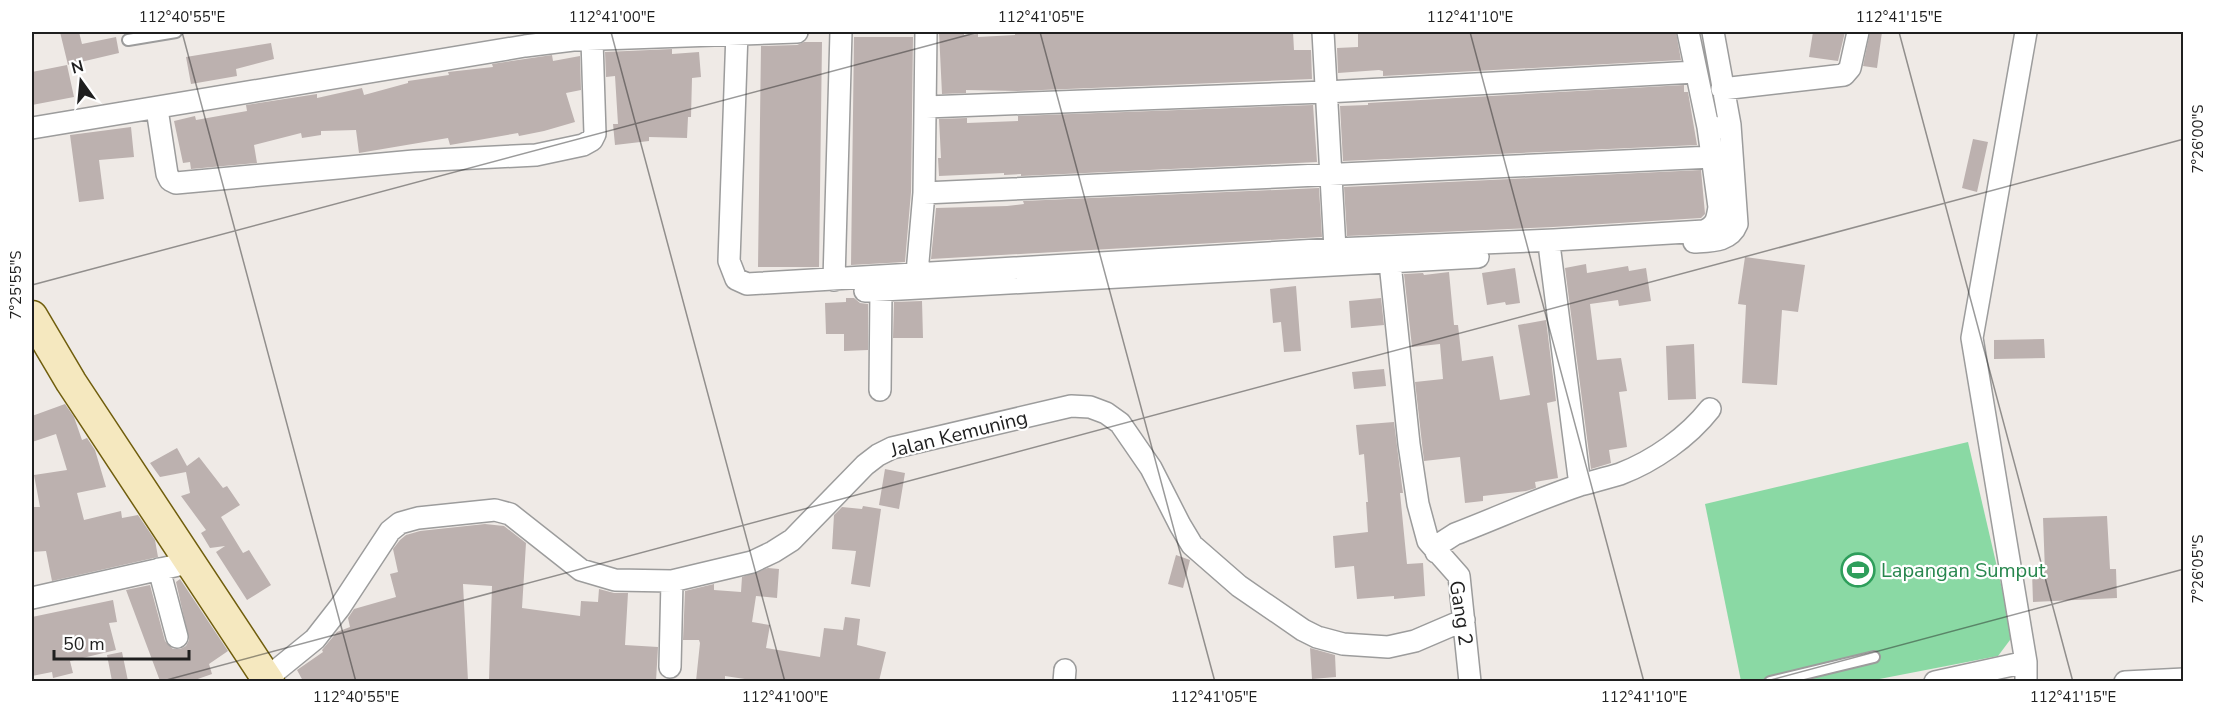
<svg xmlns="http://www.w3.org/2000/svg" width="2215" height="713" viewBox="0 0 2215 713" font-family="'Nunito Sans',sans-serif">
	<style>
		.pitch { fill: #8ad9a4 }
		.building { fill: #bcb1af }
		.lines { fill: none; stroke-linecap: round; stroke-linejoin: round }
		.lane-casing { stroke: #9c9c9c; stroke-width: 14 }
		.street-casing { stroke: #9c9c9c; stroke-width: 24 }
		.secondary-casing { stroke: #705e0d; stroke-width: 33 }
		.lane { stroke: #fff; stroke-width: 10 }
		.street { stroke: #fff; stroke-width: 21 }
		.secondary { stroke: #f5e8bf; stroke-width: 30 }
		.ticks { fill: none; stroke: #1f1f1f; stroke-width: 1.5; stroke-opacity: 0.45 }
		.labels { text-anchor: middle; dominant-baseline: central; stroke-width: 4.5; stroke-linejoin: round; paint-order: stroke }
		.street-label { font-size: 20px; fill: #1f1f1f; stroke: #fff }
		.leisure-label { font-size: 20px; fill: #27864d; stroke: #fff; text-anchor: start }
		.neatline { fill: none; stroke: #1f1f1f; stroke-width: 2 }
		.ticks-label { font-size: 15px; text-anchor: middle; fill: #1f1f1f }
	</style>
	<rect width="100%" height="100%" fill="#efeae6"/>
	<path class="pitch" d="M1968,442L2013,636L1998,656L1869,681H1741L1705,504Z"/>
	<path class="building" d="M60,32H79L82,44L116,37L119,53L68,65Z
		M939,32H964V35L978,34V37L1015,35V33L1031,32H1293L1294,50H1311L1312,79L1017,91L966,90V93L942,94Z
		M1358,32H1676L1681,60L1383,76V71L1379,70L1338,73L1337,48L1358,47Z
		M1813,32H1845L1838,61L1809,57Z
		M1870,32H1882L1877,68L1863,66Z
		M854,37H913L911,192L905,262L851,265Z
		M804,42H822L819,267H758L761,46L797,45Z
		M271,43L274,59L236,69L237,76L191,84L186,57Z
		M672,49V54L699,52L701,77L692,78L691,117H688L687,138L649,137V141L615,145L613,124H618L615,76L606,77L605,52Z
		M552,55L553,61L580,56L581,90L566,93L575,122L544,131L519,136L518,133L450,145L448,138L359,153L356,130L321,131V135L302,138L301,133L254,145L257,163L191,169L190,162L183,163L174,121L195,116L196,120L247,111L246,105L317,94V98L362,88L364,95L408,83V81L449,75L448,72L493,67L492,64Z
		M67,65L74,97L32,105V72Z
		M1684,85V92H1688L1697,145L1343,161L1340,106L1368,105V103Z
		M1313,105L1317,162L1021,176V174L1004,175V173L939,176L938,158H941L939,119L967,118V123L1018,121V116Z
		M131,127L134,157L99,160L104,199L79,202L70,135Z
		M1973,139L1988,142L1977,192L1962,188Z
		M1701,170L1705,214L1701,218L1553,227L1347,236L1344,187Z
		M1319,188L1322,237L931,259L936,208L1007,206L1024,204L1023,201Z
		M1745,257L1805,265L1798,312L1782,310L1777,385L1742,383L1746,305L1738,304Z
		M1586,264L1587,273L1628,266L1629,271L1646,268L1651,301L1619,306L1618,300L1590,304L1597,360L1621,358L1627,391L1619,392L1627,447L1609,450L1611,463L1591,469L1565,268Z
		M1515,268L1520,303L1506,305L1505,302L1487,305L1482,273Z
		M1449,272L1454,325H1458L1462,361L1493,356L1500,400L1530,395L1518,325L1546,320L1556,401L1547,403L1558,478L1535,482L1536,488L1526,491L1483,496V501L1465,503L1460,457L1424,461L1415,382L1443,379L1440,344L1412,347L1404,274L1423,273L1424,275Z
		M1296,286L1301,351L1284,352L1281,322L1273,323L1270,289Z
		M846,298H854L860,303L868,304V350L844,351V334H826L825,303L846,302Z
		M1381,298L1384,325L1351,328L1349,301Z
		M922,301L923,338H893L894,302Z
		M2044,339L2045,358L1994,359V340Z
		M1694,344L1696,399L1668,400L1666,346Z
		M1384,369L1386,386L1354,389L1352,372Z
		M65,404L74,417L82,440L87,438L95,450L106,487L77,493L84,520L121,511L122,518L138,515L155,540L158,557L52,581L46,551L32,552V507H40L34,475L67,470L56,434L32,442V416Z
		M1394,422L1402,486L1403,493H1400L1407,564L1423,563L1425,596L1394,599V596L1357,599L1354,566L1335,568L1333,536L1368,532L1366,502H1368L1364,454L1359,455L1356,425Z
		M177,448L187,466L199,457L223,488L227,486L240,505L221,517L243,553L249,550L271,585L247,600L216,552L225,546L210,548L201,533L206,530L181,496L190,493L186,472L160,477L150,463Z
		M885,469L905,473L899,509L879,505Z
		M863,506L881,509L870,587L851,584L856,551L832,549L834,515L842,507L862,509Z
		M2107,516L2110,569H2116L2117,598L2033,602L2032,572H2045L2043,518Z
		M485,524L504,526L526,543L522,608L580,616L581,601L598,602L599,589L614,593H628L625,645L658,647L656,681L489,680L492,586L463,584L468,681H303L297,670L323,652L322,650L337,632L350,627L348,618L354,609L396,597L390,574L398,572L393,549L400,540L406,535L420,531Z
		M1176,555L1190,560L1183,588L1168,584Z
		M768,568L779,569L777,598L756,596L752,622L770,625L766,648L820,657L824,628L843,630L845,617L860,619L857,645L886,652L879,681H758L725,676V681H696L700,643L699,640H683L685,591L714,584V590L741,592L742,577Z
		M180,579L228,651L209,664L212,674L192,681H160L126,590L150,585L165,641L173,649H180L186,646L189,640L176,582Z
		M113,600L117,622L109,623L116,650L70,661L73,673L53,678L52,672L32,676V617Z
		M1310,648L1335,655L1336,677L1312,679Z
		M122,652L128,681H112L107,655Z"/>
	<g class="lines">
		<defs>
			<path id="lane" d="M128,40L176,32
				M1770,682L1874,657"/>
			<path id="street" d="M737,32L729,261L736,279L747,284L1335,249L1554,240L1704,231C1716,226 1717,220 1719,207L1708,127L1688,32
				M1323,32L1335,249
				M1713,32L1730,125L1717,128
				M1722,89L1844,75L1850,68L1858,32
				M926,107L1326,92L1696,72
				M157,109L167,174L170,180L176,183L414,161L536,155L583,145L592,140L595,134L592,40
				M32,128L525,46L573,40L797,32
				M924,193L1713,157
				M1694,242C1711,241 1730,242 1737,224L1730,125
				M1550,252L1580,485
				M1390,263L1409,444L1418,504L1428,541L1459,576L1470,682
				M917,273L924,193L926,32
				M834,280L841,32
				M865,291L1478,257
				M880,390L881,291
				M1436,552L1441,543L1455,534C1497,518 1538,499 1580,485C1594,481 1607,478 1620,474C1654,461 1688,437 1710,409
				M159,569L177,637
				M32,598L192,562
				M670,667L672,581
				M267,678L315,639L340,607L390,531L400,523L418,518L495,510L510,514L581,570L615,580L672,581L752,562L773,552L792,540L865,465L878,455L892,448L1071,406L1090,407L1106,413L1120,423L1151,468L1180,525L1192,545L1239,586L1303,630L1317,637L1343,644L1388,647L1415,641L1464,620
				M1064,682L1065,670
				M1935,682L2026,662
				M2026,682V662L1972,338L2026,32
				M2125,682L2184,679"/>
			<path id="secondary" d="M32,316L71,382L269,682"/>
		</defs>
		<use href="#lane" class="lane-casing"/>
		<use href="#street" class="street-casing"/>
		<use href="#secondary" class="secondary-casing"/>
		<use href="#lane" class="lane"/>
		<use href="#street" class="street"/>
		<use href="#secondary" class="secondary"/>
	</g>
	<path class="ticks" d="M182,32L356,682M611,32L785,682M1040,32L1215,682M1470,32L1644,682M1899,32L2073,682M32,285L979,32M159,682L2184,139M1763,682L2184,569"/>
	<defs>
		<symbol id="stadium-ring" viewBox="-11 -11 22 22"><circle r="9.5" fill="#fff" stroke="#2e9e5b" stroke-width="1.5"/><path d="M0-5a6.5 5 0 1 0 0 10a6.5 5 0 1 0 0-10ZM-3.5-1.8h7v3.6h-7Z" fill="#2e9e5b"/></symbol>
	</defs>
	<g fill-rule="evenodd">
		<use href="#stadium-ring" x="1839" y="551" width="38" height="38"/>
	</g>
	<g class="labels">
		<g class="street-label">
			<text transform="translate(959 434) rotate(-14)">Jalan Kemuning</text>
			<text transform="translate(1461 613) rotate(81)">Gang 2</text>
		</g>
		<g class="leisure-label">
			<text x="1881" y="570">Lapangan Sumput</text>
		</g>
	</g>
	<rect width="2215" height="713" fill="none" stroke="#ffffff" stroke-width="66"/>
	<g transform="translate(81 81) rotate(345)" stroke="#ffffff" stroke-width="4.5" paint-order="stroke">
	<path d="M0-4.5L10 22L0 15L-10 22Z" fill="#1f1f1f"/>
	<text y="-9" font-size="16" font-weight="bold" text-anchor="middle" fill="#1f1f1f">N</text>
	</g>
	<path d="M54 650v9h135v-9" fill="none" stroke="#1f1f1f" stroke-width="3"/>
	<text x="63" y="650" font-size="18" fill="#1f1f1f" stroke="#ffffff" stroke-width="4.5" paint-order="stroke">50 m</text>
	<rect x="33" y="33" width="2149" height="647" class="neatline"/>
	<g class="ticks-label">
		<text x="182" y="22">112°40'55"E</text>
		<text x="612" y="22">112°41'00"E</text>
		<text x="1041" y="22">112°41'05"E</text>
		<text x="1470" y="22">112°41'10"E</text>
		<text x="1899" y="22">112°41'15"E</text>
		<text transform="translate(2198 139) rotate(-90)" y="5">7°26'00"S</text>
		<text transform="translate(16 285) rotate(-90)" y="5">7°25'55"S</text>
		<text transform="translate(2198 569) rotate(-90)" y="5">7°26'05"S</text>
		<text x="356" y="702">112°40'55"E</text>
		<text x="785" y="702">112°41'00"E</text>
		<text x="1214" y="702">112°41'05"E</text>
		<text x="1644" y="702">112°41'10"E</text>
		<text x="2073" y="702">112°41'15"E</text>
	</g>
</svg>
